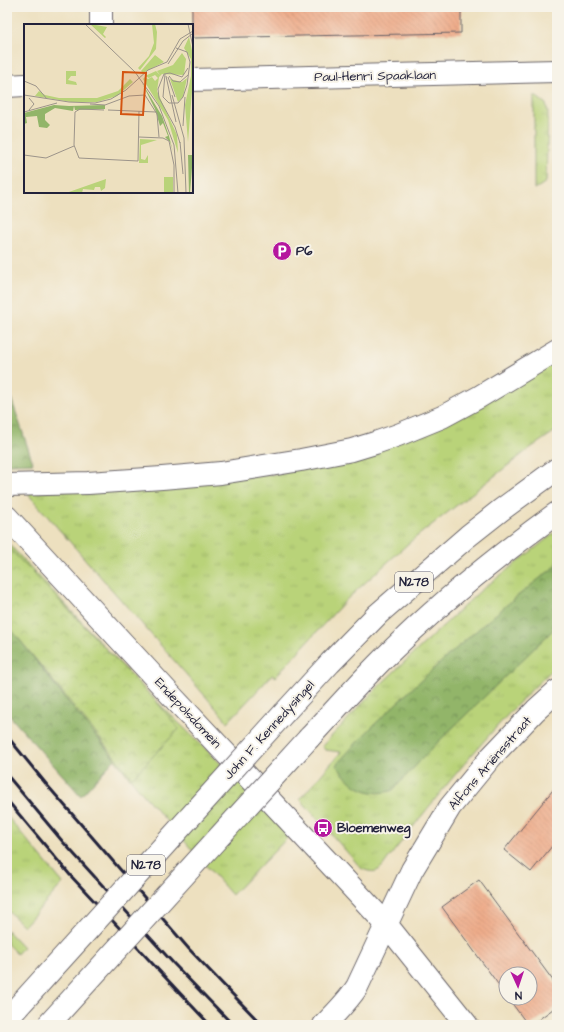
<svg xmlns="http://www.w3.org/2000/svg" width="564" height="1032" viewBox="0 0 564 1032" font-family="'Architects Daughter',sans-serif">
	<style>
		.grass { fill: url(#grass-tufts); stroke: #6e7a5a }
		.forest { fill: url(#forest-crowns); stroke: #5a6c52 }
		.park { fill: url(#park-crowns); stroke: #6e7a5a }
		.building { fill: url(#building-back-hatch) }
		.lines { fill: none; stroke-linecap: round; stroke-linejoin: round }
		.minor-casing { stroke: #696469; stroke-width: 24 }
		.major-casing { stroke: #696469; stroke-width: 24 }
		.minor { stroke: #fff; stroke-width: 22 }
		.major { stroke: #fff; stroke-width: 22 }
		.rail { stroke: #22223b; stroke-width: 3 }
		.major-bridge-casing { stroke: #696469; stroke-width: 24; stroke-linecap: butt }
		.major-bridge { stroke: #fff; stroke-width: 22 }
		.labels { text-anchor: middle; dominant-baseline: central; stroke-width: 4; stroke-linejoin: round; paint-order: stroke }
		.shield { fill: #f7f3e8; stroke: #62616f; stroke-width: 1 }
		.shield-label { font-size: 12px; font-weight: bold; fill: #22223b }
		.street-label { font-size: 13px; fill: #22223b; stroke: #f7f3e8 }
		.poi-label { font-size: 13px; font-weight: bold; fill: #22223b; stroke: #f7f3e8; text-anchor: start }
		.inset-road { fill: none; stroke: #9c948a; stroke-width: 1 }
		.view { fill: #d45411; fill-opacity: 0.15; stroke: #d45411; stroke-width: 2 }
		.inset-edge { fill: none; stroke: #22223b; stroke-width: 2 }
	</style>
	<defs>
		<pattern id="grass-tufts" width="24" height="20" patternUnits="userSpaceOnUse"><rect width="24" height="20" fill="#b9d379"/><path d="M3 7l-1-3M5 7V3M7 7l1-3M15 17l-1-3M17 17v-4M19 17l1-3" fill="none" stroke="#9fb56a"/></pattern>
		<pattern id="forest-crowns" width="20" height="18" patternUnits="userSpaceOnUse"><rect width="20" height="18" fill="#92b569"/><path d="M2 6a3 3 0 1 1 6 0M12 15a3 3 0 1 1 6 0" fill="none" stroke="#779358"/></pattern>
		<pattern id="park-crowns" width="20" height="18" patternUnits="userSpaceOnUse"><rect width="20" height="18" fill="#b9d379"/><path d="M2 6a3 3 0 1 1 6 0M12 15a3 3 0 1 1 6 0" fill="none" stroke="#9fb56a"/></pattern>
		<pattern id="building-back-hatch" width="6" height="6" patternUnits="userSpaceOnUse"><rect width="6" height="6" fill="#eeac8a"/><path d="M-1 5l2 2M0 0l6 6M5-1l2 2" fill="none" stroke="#cc9478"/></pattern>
	</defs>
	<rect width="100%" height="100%" fill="#f7f3e8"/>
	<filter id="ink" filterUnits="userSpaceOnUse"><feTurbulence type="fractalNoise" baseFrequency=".025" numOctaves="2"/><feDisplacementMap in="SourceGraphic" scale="8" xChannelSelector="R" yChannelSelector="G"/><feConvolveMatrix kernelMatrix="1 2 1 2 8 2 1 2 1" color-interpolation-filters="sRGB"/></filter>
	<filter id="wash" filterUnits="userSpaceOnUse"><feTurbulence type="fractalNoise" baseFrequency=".012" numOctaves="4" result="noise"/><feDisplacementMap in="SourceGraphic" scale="16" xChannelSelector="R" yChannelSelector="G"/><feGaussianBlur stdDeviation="0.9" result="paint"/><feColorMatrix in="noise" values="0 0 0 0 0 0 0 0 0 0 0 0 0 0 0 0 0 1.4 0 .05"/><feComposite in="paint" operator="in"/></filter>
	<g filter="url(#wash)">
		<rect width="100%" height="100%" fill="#ede0bf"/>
		<path class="grass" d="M534,95L546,104L548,113L546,182L540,186L534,189Z
			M557,362V430L529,449L411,541L346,600L275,677L272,675L228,722L27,493L277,474Z
			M557,531V665C494,724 440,792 387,860C379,872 376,874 362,869L300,799L341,752L325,750L322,746L381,684L479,592Z
			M7,542L143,688L292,833L232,895L142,793L64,697L7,623Z
			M7,816L63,883L24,926L7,910Z
			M7,930L23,947L17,954L7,944Z"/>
		<path class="forest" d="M7,386L33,463L7,464Z
			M557,565V626L435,745L393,790C380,795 364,793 352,783C346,778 341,771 336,765C350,750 363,735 378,721C435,666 494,613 557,565Z
			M7,623L64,697L115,759L81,796L7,713Z"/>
		<path class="park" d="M7,546L157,702L179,729L132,778L7,624Z"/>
		<g id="blocks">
			<path class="building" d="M192,7H461V33L192,38Z
				M557,785V840L531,872L504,850Z
				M479,880L557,986V1006L531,1025H528L508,998H530V974H506V995L442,907Z"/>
		</g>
	</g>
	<g filter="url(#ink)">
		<use href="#blocks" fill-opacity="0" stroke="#696469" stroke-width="1"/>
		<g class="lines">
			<defs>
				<path id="minor" d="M101,7V25
					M192,80L557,71
					M7,86L25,85
					M7,517L168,692L346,881L387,925L467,1025
					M324,1025C336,1013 348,1001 357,987L412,870L450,807L491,757L536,710L557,691"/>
				<path id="major" d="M7,485L88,483L162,478L221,473L301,460L352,450L375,443L398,435L442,417L479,397L557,350
					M285,712L330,663L378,614L468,536L501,510L557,469
					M309,738C334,711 358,684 384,658C437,605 496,557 557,513"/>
			</defs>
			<use href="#minor" class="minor-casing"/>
			<use href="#major" class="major-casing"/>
			<use href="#minor" class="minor"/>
			<use href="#major" class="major"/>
			<path class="rail" d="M7,736L47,785L189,949L262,1025
				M7,775L63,842L174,964L233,1025
				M7,800L70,875L177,990L210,1025"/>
			<defs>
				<path id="major-bridge" d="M7,1019L285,712
					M48,1025L309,738"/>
			</defs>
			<use href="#major-bridge" class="major-bridge-casing"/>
			<use href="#major-bridge" class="major-bridge"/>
		</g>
	</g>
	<defs>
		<symbol id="parking-disc" viewBox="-11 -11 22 22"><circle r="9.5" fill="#b5179e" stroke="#f7f3e8"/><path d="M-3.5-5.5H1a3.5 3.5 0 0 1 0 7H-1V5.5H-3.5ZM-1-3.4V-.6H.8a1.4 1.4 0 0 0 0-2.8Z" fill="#fff"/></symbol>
		<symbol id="bus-disc" viewBox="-11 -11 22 22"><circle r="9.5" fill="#b5179e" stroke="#f7f3e8"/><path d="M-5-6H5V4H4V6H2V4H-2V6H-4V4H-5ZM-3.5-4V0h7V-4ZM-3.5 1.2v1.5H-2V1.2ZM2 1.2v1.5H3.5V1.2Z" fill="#fff"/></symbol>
	</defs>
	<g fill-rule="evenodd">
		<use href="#parking-disc" x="271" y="240" width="22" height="22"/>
		<use href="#bus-disc" x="312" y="817" width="22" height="22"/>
	</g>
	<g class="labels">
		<g class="shield">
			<rect x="395" y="572" width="38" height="20" rx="3"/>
			<rect x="127" y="855" width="38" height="20" rx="3"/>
		</g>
		<g class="shield-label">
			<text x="414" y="582">N278</text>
			<text x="146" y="865">N278</text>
		</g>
		<g class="street-label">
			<text transform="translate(375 76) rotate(-1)">Paul-Henri Spaaklaan</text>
			<text transform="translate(188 713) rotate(47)">Endepolsdomein</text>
			<text transform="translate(269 730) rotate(-48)">John F. Kennedysingel</text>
			<text transform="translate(490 763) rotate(-49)">Alfons Ariënsstraat</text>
		</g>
		<g class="poi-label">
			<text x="296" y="251">P6</text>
			<text x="337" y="828">Bloemenweg</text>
		</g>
	</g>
	<g transform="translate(24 24)">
		<rect width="169" height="169" fill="#ede0bf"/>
		<path d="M66,0L83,3L79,10L82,13L81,14ZM165,13L169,31V54L164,118L161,81L167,52V35L160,24ZM158,29L162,35L160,51L138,50L135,53L133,67L153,111L154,129L144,96L119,55L121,53L124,55L128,53L131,57L134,54L131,51L125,54L121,52L132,47L136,51L133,47L149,41ZM131,31L140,38L119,49L117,47ZM42,47H52V52H47L44,56L52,58L53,61L42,60ZM163,54L159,73L154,78L146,55L158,58ZM106,55L109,58L93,72L73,78H47L11,72L15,67L21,71L35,74H73L94,67ZM116,115L133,116L117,121V135L121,136L124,131V139H115ZM140,153H149V169L140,168ZM82,155L81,164L77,167L76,163H71L70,166L59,165L58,169H42Z" fill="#b9d379"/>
		<path d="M118,59L138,92L145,112L149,128L146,118L141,113L144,112L139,99L136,102L131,85ZM30,81L45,82L81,81V85L51,86L50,82L49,87L31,84L21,90V96L26,101L23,104L15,103L13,92L2,93L3,99L0,100V89ZM164,131H169L166,169H165Z" fill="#92b569"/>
		<path d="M128,0H131L133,8L132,25L116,46L114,44L125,32L130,19Z" fill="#b9d379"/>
		<path class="inset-road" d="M61,0L111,48L135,82L150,121L154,169M164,0L169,23M144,40L159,17L168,10M141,50L139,73L145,79H154L159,73L163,61L166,38L163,28L152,24M142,52L152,98M145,52L149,57L156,58L164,51M144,53L151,73M0,57L12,62L23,75M0,71L45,78L71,79L87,75L102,66L124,46L143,38L156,15L169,7M121,71L133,90L135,113M148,71L160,114L162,169M5,74L10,80L5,86M66,80L81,81L105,72L121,71M80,86L56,85L51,88L50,121L55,134L114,137L115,87M84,86L132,88M0,88L33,79M159,102L161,73M115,113L139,114L145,117L150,141V169M156,118L159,150M156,119L151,103L135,74L134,65L140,50L146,49L158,53L164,44M0,131L22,134L50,122"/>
		<path class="view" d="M99,48L122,49L119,91L97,90Z"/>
		<rect width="169" height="169" class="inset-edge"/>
	</g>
	<rect width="564" height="1032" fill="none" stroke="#f7f3e8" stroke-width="24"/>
	<g transform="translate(518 986) rotate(177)"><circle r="19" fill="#f7f3e8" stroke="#a29fa3"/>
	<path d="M0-3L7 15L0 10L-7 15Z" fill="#b5179e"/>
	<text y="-6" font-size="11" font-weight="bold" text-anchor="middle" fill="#22223b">N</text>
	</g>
</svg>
